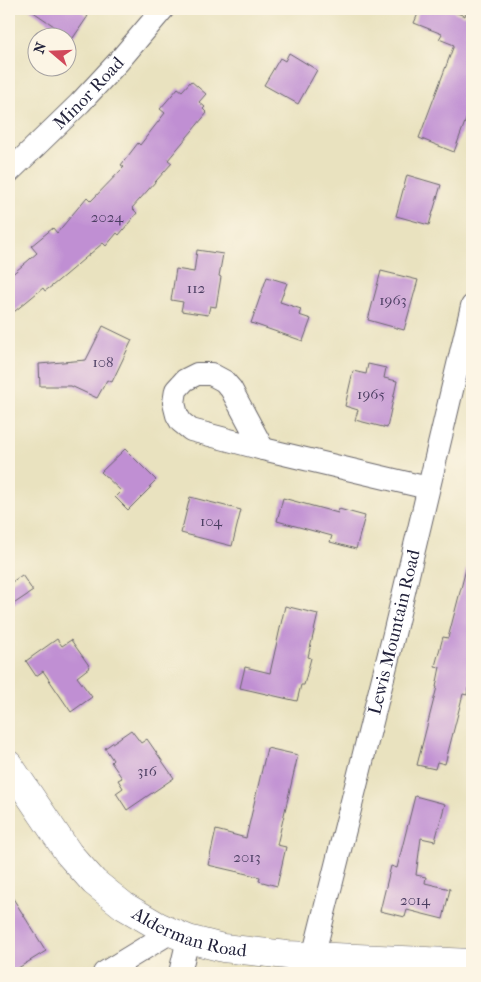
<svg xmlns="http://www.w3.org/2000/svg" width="481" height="982" viewBox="0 0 481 982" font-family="'IM FELL French Canon',serif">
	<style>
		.building { fill: #c08fd3 }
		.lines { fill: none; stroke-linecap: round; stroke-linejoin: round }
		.street-casing { stroke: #686569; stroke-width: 24 }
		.secondary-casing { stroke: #686569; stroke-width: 29 }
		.street { stroke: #fff; stroke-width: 22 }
		.secondary { stroke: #fff; stroke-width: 28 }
		.labels { text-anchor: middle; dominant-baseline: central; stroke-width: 5; stroke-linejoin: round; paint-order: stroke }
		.number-label { font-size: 15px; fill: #4a3d61 }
		.street-label { font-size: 18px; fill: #22223b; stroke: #fcf5e5 }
	</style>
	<rect width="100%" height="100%" fill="#fcf5e5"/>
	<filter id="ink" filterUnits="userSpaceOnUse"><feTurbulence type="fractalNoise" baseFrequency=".02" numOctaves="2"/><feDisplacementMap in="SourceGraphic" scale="10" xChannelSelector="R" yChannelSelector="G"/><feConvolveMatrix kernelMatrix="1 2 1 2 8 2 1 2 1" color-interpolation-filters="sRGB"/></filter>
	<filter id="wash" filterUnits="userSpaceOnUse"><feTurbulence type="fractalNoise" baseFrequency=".0096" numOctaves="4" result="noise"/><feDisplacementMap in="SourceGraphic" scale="20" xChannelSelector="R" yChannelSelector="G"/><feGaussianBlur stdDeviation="1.12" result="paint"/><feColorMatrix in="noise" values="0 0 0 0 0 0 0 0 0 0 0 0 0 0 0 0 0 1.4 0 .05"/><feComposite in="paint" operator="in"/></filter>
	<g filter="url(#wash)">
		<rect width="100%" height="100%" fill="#e9e2bf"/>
		<g id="blocks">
			<path class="building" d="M29,9H78L88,16L73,38H47L54,26Z
				M420,9H446L465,16L467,9H472V103L454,152L419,138L454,45L439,39L442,34L414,23Z
				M289,53L317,70L298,104L264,85L280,58L285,61Z
				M191,81L206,94L199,102L205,107L203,109L207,113L168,160L172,163L132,208L137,213L119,235L117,233L106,246L103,243L52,286L45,291L43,288L9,316V277L37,253L31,246L53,228L57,233L87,197L91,201L124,167L121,165L138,143L140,145L165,113L160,109L178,88L182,91Z
				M407,175L441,185L429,225L396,216Z
				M197,250L223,254L219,276L221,277L216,307L210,306L208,315L181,311L183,302L171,300L176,269L194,272Z
				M381,271L418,280L404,330L368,320Z
				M267,277L287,283L280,302L301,309L299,315L311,319L303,341L251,323Z
				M103,326L132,340L112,382L107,380L97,398L71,386H40L39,364L86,360Z
				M368,364L386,368L384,378L397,381L387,428L355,420L358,410L345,406L353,371L366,374Z
				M125,449L156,480L149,487H151L128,510L115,497L121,491L101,472Z
				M190,497L241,510L232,546L181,533Z
				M283,498L338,513L339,509L365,516L356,549L330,542L332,536L277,521Z
				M466,569L472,570V689L468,688L467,695L463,694L445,764L437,762L435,769L417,765L437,687H436L440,667L435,666L443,637L448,638Z
				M22,575L33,591L9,607V584Z
				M285,606L318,614L308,657L311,658L304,685H301L297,701L240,688L245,667L270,673Z
				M57,639L62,646L71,640L90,667L77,677L92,697L71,712L43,671L36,676L26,661Z
				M131,730L141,743L147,739L174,778L127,810L116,793L123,788L118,780L122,778L111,762L113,760L105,748Z
				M267,748L298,755L277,845L286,847L277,886L259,881L260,877L208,865L216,830L246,838Z
				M415,796L445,804L435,841L421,838L416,875L426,877L425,883L450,889L443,919L407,910L405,917L380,911L391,866L397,868Z
				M9,892L46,951L10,973H9Z"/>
		</g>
	</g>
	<g filter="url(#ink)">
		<use href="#blocks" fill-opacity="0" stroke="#686569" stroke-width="1"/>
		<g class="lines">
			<defs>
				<g id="street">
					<path id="s1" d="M9,172L80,103L119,61L163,9"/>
					<path d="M197,374H211L224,381L231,389L263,449L191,430L181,422L177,415L174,403L176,390L185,380Z"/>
					<path d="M263,449L428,488"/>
					<path id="s2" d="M313,957L393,638L472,306"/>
					<path d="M104,973L171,932"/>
					<path d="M180,973L188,939"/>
				</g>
				<g id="secondary">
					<path id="s3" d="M9,765L69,854L94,882L124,906L158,926L171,932L188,939L223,948L287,955L472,963"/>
				</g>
			</defs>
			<use href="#street" class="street-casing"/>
			<use href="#secondary" class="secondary-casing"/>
			<use href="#street" class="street"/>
			<use href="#secondary" class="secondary"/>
		</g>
	</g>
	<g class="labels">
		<g class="number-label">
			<text x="107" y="217">2024</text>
			<text x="196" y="288">112</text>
			<text x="393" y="300">1963</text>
			<text x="103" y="362">108</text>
			<text x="371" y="394">1965</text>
			<text x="211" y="521">104</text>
			<text x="147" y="771">316</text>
			<text x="247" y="857">2013</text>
			<text x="415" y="900">2014</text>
		</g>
		<g class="street-label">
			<text stroke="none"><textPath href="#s1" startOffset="112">Minor Road</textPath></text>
			<text stroke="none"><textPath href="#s2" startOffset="335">Lewis Mountain Road</textPath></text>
			<text stroke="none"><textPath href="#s3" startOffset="255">Alderman Road</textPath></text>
		</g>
	</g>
	<rect width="481" height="982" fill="none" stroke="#fcf5e5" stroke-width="30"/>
	<g transform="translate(52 52) rotate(289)"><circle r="24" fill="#fcf5e5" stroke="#a5a1a1"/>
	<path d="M0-4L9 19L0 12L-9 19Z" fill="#d1495b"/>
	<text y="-8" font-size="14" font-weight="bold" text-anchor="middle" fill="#22223b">N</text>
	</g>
</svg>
